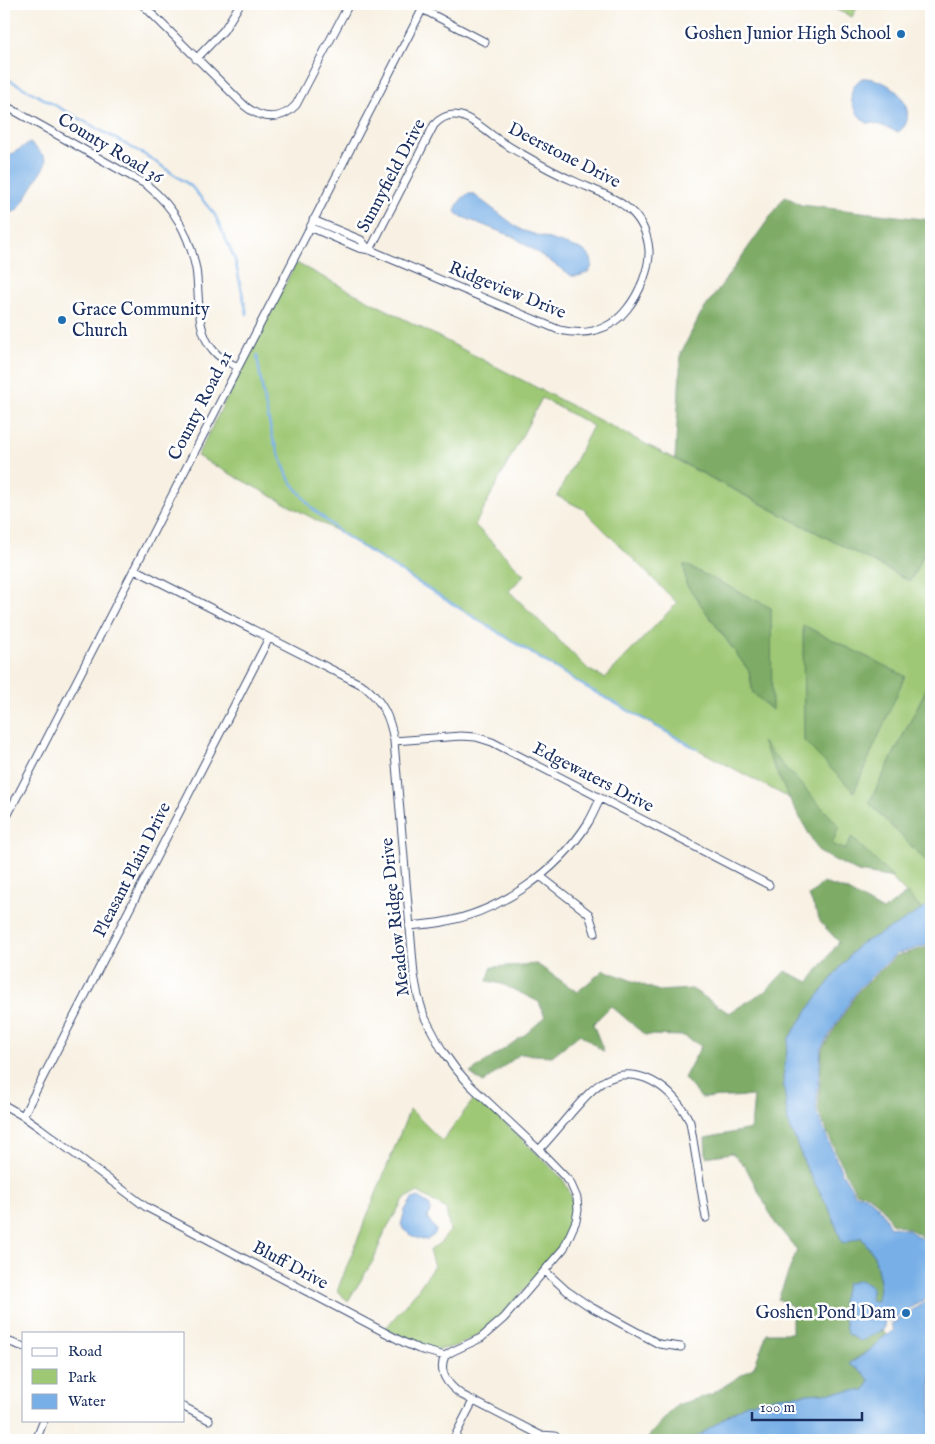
<svg xmlns="http://www.w3.org/2000/svg" width="935" height="1444" viewBox="0 0 935 1444" font-family="'IM FELL English',serif">
	<style>
		.green { fill: #9ec874; stroke: #5c7c69; fill-rule: evenodd }
		.forest { fill: #7eac66; stroke: #4c6e62 }
		.water { fill: #77afe6; stroke: #496fa2 }
		.lines { fill: none; stroke-linecap: round; stroke-linejoin: round }
		.stream { stroke: #77afe6; stroke-width: 2.5 }
		.minor-casing { stroke: #3c4c72; stroke-width: 9 }
		.minor { stroke: #fff; stroke-width: 7 }
		.poi-dot { fill: #1f6fb2; stroke: #fff; stroke-width: 2 }
		.labels { text-anchor: middle; dominant-baseline: central; stroke-width: 5; stroke-linejoin: round; paint-order: stroke }
		.poi-label { font-size: 18px; fill: #1b2f5e; stroke: #fff; text-anchor: end }
		.street-label { font-size: 18px; fill: #1b2f5e; stroke: #fff }
	</style>
	<rect width="100%" height="100%" fill="#fff"/>
	<filter id="ink" filterUnits="userSpaceOnUse"><feTurbulence type="fractalNoise" baseFrequency=".02" numOctaves="2"/><feDisplacementMap in="SourceGraphic" scale="10" xChannelSelector="R" yChannelSelector="G"/><feConvolveMatrix kernelMatrix="1 2 1 2 8 2 1 2 1" color-interpolation-filters="sRGB"/></filter>
	<filter id="wash" filterUnits="userSpaceOnUse"><feTurbulence type="fractalNoise" baseFrequency=".0096" numOctaves="4" result="noise"/><feDisplacementMap in="SourceGraphic" scale="20" xChannelSelector="R" yChannelSelector="G"/><feGaussianBlur stdDeviation="1.12" result="paint"/><feColorMatrix in="noise" values="0 0 0 0 0 0 0 0 0 0 0 0 0 0 0 0 0 1.4 0 .05"/><feComposite in="paint" operator="in"/></filter>
	<g filter="url(#wash)">
		<rect width="100%" height="100%" fill="#f8f1e3"/>
		<path class="green" d="M824,4H859L852,17Z
			M296,263L910,581L931,541V680L869,803L931,866V904L922,910L852,837L845,850L831,844L763,743L789,798L697,749L586,687L342,534L197,456ZM542,398L593,426L557,496L583,509L677,603L605,678L589,670L509,591L524,575L475,525ZM771,608L753,693L749,671L704,609Z
			M477,1095L562,1178C570,1191 575,1202 573,1218C569,1244 541,1270 524,1290C510,1306 496,1323 478,1335C466,1342 452,1349 439,1349C420,1350 401,1338 385,1329L416,1292L434,1266L429,1251L441,1242L450,1231L446,1209L418,1192L404,1199L385,1231L373,1261L348,1301L337,1291L410,1109L442,1141Z"/>
		<path class="forest" d="M785,196L801,205L931,220V541L910,581L675,459L681,353L700,315Z
			M684,564L771,608L772,710L753,693L749,671L686,584Z
			M803,625L905,676L854,792L804,741Z
			M931,680V866L869,803Z
			M762,742L839,826L832,844L845,850L852,837L893,878L858,872L819,852L789,798Z
			M823,883L846,890L883,911L907,893L922,910L897,925L858,945L815,1000L789,1038L783,1078L788,1122L807,1169L829,1208L843,1244L861,1237L874,1255L880,1281L877,1301H872L870,1298L842,1303L847,1334L861,1340L883,1330L886,1335L881,1339L872,1349L849,1363L864,1373L870,1381L865,1390L780,1396L747,1403L692,1440H646L654,1430L677,1405L712,1394L754,1367L767,1333H792V1306L778,1299L797,1250L775,1223L745,1166L732,1153L706,1157L705,1138L751,1129L754,1096L701,1098L684,1078L701,1046L684,1036L645,1035L611,1006L593,1024L604,1052L580,1034L552,1056L520,1054L483,1083L470,1073L527,1033L545,1017L539,1002L502,984L487,981L492,967L537,964L577,992L604,970L659,991L692,989L729,1013L767,990L785,971L809,982L839,942L821,923L809,896Z
			M931,946V1248C922,1232 908,1228 891,1223C883,1207 875,1195 856,1192L845,1173L818,1111L822,1049L859,990L896,956Z"/>
		<path class="water" d="M862,78C883,77 911,95 907,120C906,125 903,129 898,132C888,129 878,122 867,123C852,112 843,91 862,78Z
			M29,143C36,146 42,154 46,160L45,165L23,202L16,211L4,215V159Z
			M468,194H473L521,230L581,249C600,260 593,277 572,276L514,237L460,216L457,214L455,211C457,204 462,197 468,194Z
			M931,904V944L896,954L858,989L821,1048L816,1111L842,1173L855,1194C874,1196 882,1210 889,1226L908,1230L925,1241L931,1251V1295L889,1322L885,1316L884,1329L861,1341L847,1334L842,1303L846,1284L860,1280L872,1287L870,1298L872,1301H877L880,1281L874,1255L861,1237L843,1244L829,1208L807,1169L788,1122L783,1078L789,1038L815,1000L858,945L897,925Z
			M419,1197L430,1206L431,1211L427,1217L436,1230L434,1235L427,1240C415,1239 408,1235 401,1225L405,1210L412,1199Z
			M931,1298V1440H692L747,1403L780,1396L865,1390L870,1381L864,1373L849,1364L872,1349L881,1339L894,1330L891,1324Z"/>
		<g class="lines">
			<path class="stream" d="M4,77L147,156L191,186L215,215L235,260L247,314
				M257,356L264,399L273,439L289,479L312,508L342,534L419,583L586,687L697,749"/>
		</g>
	</g>
	<g filter="url(#ink)">
		<g class="lines">
			<defs>
				<path id="minor" d="M142,4L245,106C262,120 281,121 296,105L349,4
					M422,9L485,42
					M196,59L224,30L240,4
					M4,105L147,185C175,208 189,234 196,269C200,294 195,330 213,350C219,358 229,363 238,367
					M313,220L361,240L369,250
					M310,227L359,248L370,250L559,330C585,336 610,331 627,309C639,294 650,269 649,250C645,206 610,197 576,182C557,174 539,164 522,154C512,149 502,142 493,136C475,122 454,103 434,125L370,250
					M134,569L364,686C383,702 390,717 394,741L414,975L418,996L424,1016L442,1050L455,1068L470,1085L539,1150L570,1182L577,1198L578,1210L576,1221L564,1248L504,1318L481,1338L451,1352L445,1356
					M394,741L461,736L476,737L492,742L769,885
					M4,822L425,4
					M540,876L589,914L595,933
					M409,926C420,925 432,924 443,922C501,911 557,872 588,823C593,815 596,807 600,799
					M4,1105L23,1116L40,1128L146,1207L405,1343L419,1349L445,1356C437,1373 449,1386 462,1395L540,1435L555,1436
					M23,1116L269,638
					M539,1150C550,1138 561,1125 571,1113C592,1089 610,1066 645,1078C666,1086 680,1102 690,1122L706,1218
					M545,1271L567,1291L589,1306L659,1344L681,1347
					M4,1340L24,1347
					M184,1407L209,1420
					M36,1440L44,1420
					M453,1440L473,1401"/>
			</defs>
			<use href="#minor" class="minor-casing"/>
			<use href="#minor" class="minor"/>
		</g>
	</g>
	<g class="poi-dot">
		<circle cx="901" cy="34" r="5"/>
		<circle cx="62" cy="320" r="5"/>
		<circle cx="906" cy="1313" r="5"/>
	</g>
	<g class="labels">
		<g class="poi-label">
			<text x="891" y="34">Goshen Junior High School</text>
			<text x="72" y="310" text-anchor="start">Grace Community<tspan x="72" dy="21">Church</tspan></text>
			<text x="896" y="1313">Goshen Pond Dam</text>
		</g>
		<g class="street-label">
			<text transform="translate(110 149) rotate(31)">County Road 36</text>
			<text transform="translate(564 156) rotate(27)">Deerstone Drive</text>
			<text transform="translate(392 176) rotate(-62)">Sunnyfield Drive</text>
			<text transform="translate(507 291) rotate(22)">Ridgeview Drive</text>
			<text transform="translate(201 406) rotate(-63)">County Road 21</text>
			<text transform="translate(593 778) rotate(27)">Edgewaters Drive</text>
			<text transform="translate(133 870) rotate(-63)">Pleasant Plain Drive</text>
			<text transform="translate(396 917) rotate(-96)">Meadow Ridge Drive</text>
			<text transform="translate(290 1266) rotate(28)">Bluff Drive</text>
		</g>
	</g>
	<rect width="935" height="1444" fill="none" stroke="#fff" stroke-width="20"/>
	<rect x="22" y="1332" width="162" height="90" fill="#ffffff" stroke="#a4acbf"/>
	<rect x="32" y="1348" width="25" height="8" fill="#ffffff" stroke="#a4acbf"/>
	<text x="68" y="1356" font-size="15" fill="#1b2f5e">Road</text>
	<rect x="32" y="1369" width="25" height="15" fill="#9ec874" stroke="#a4acbf"/>
	<text x="68" y="1382" font-size="15" fill="#1b2f5e">Park</text>
	<rect x="32" y="1394" width="25" height="15" fill="#77afe6" stroke="#a4acbf"/>
	<text x="68" y="1406" font-size="15" fill="#1b2f5e">Water</text>
	<path d="M752 1412v8h110v-8" fill="none" stroke="#1b2f5e" stroke-width="2.5"/>
	<text x="760" y="1412" font-size="15" fill="#1b2f5e" stroke="#ffffff" stroke-width="4" paint-order="stroke">100 m</text>
</svg>
